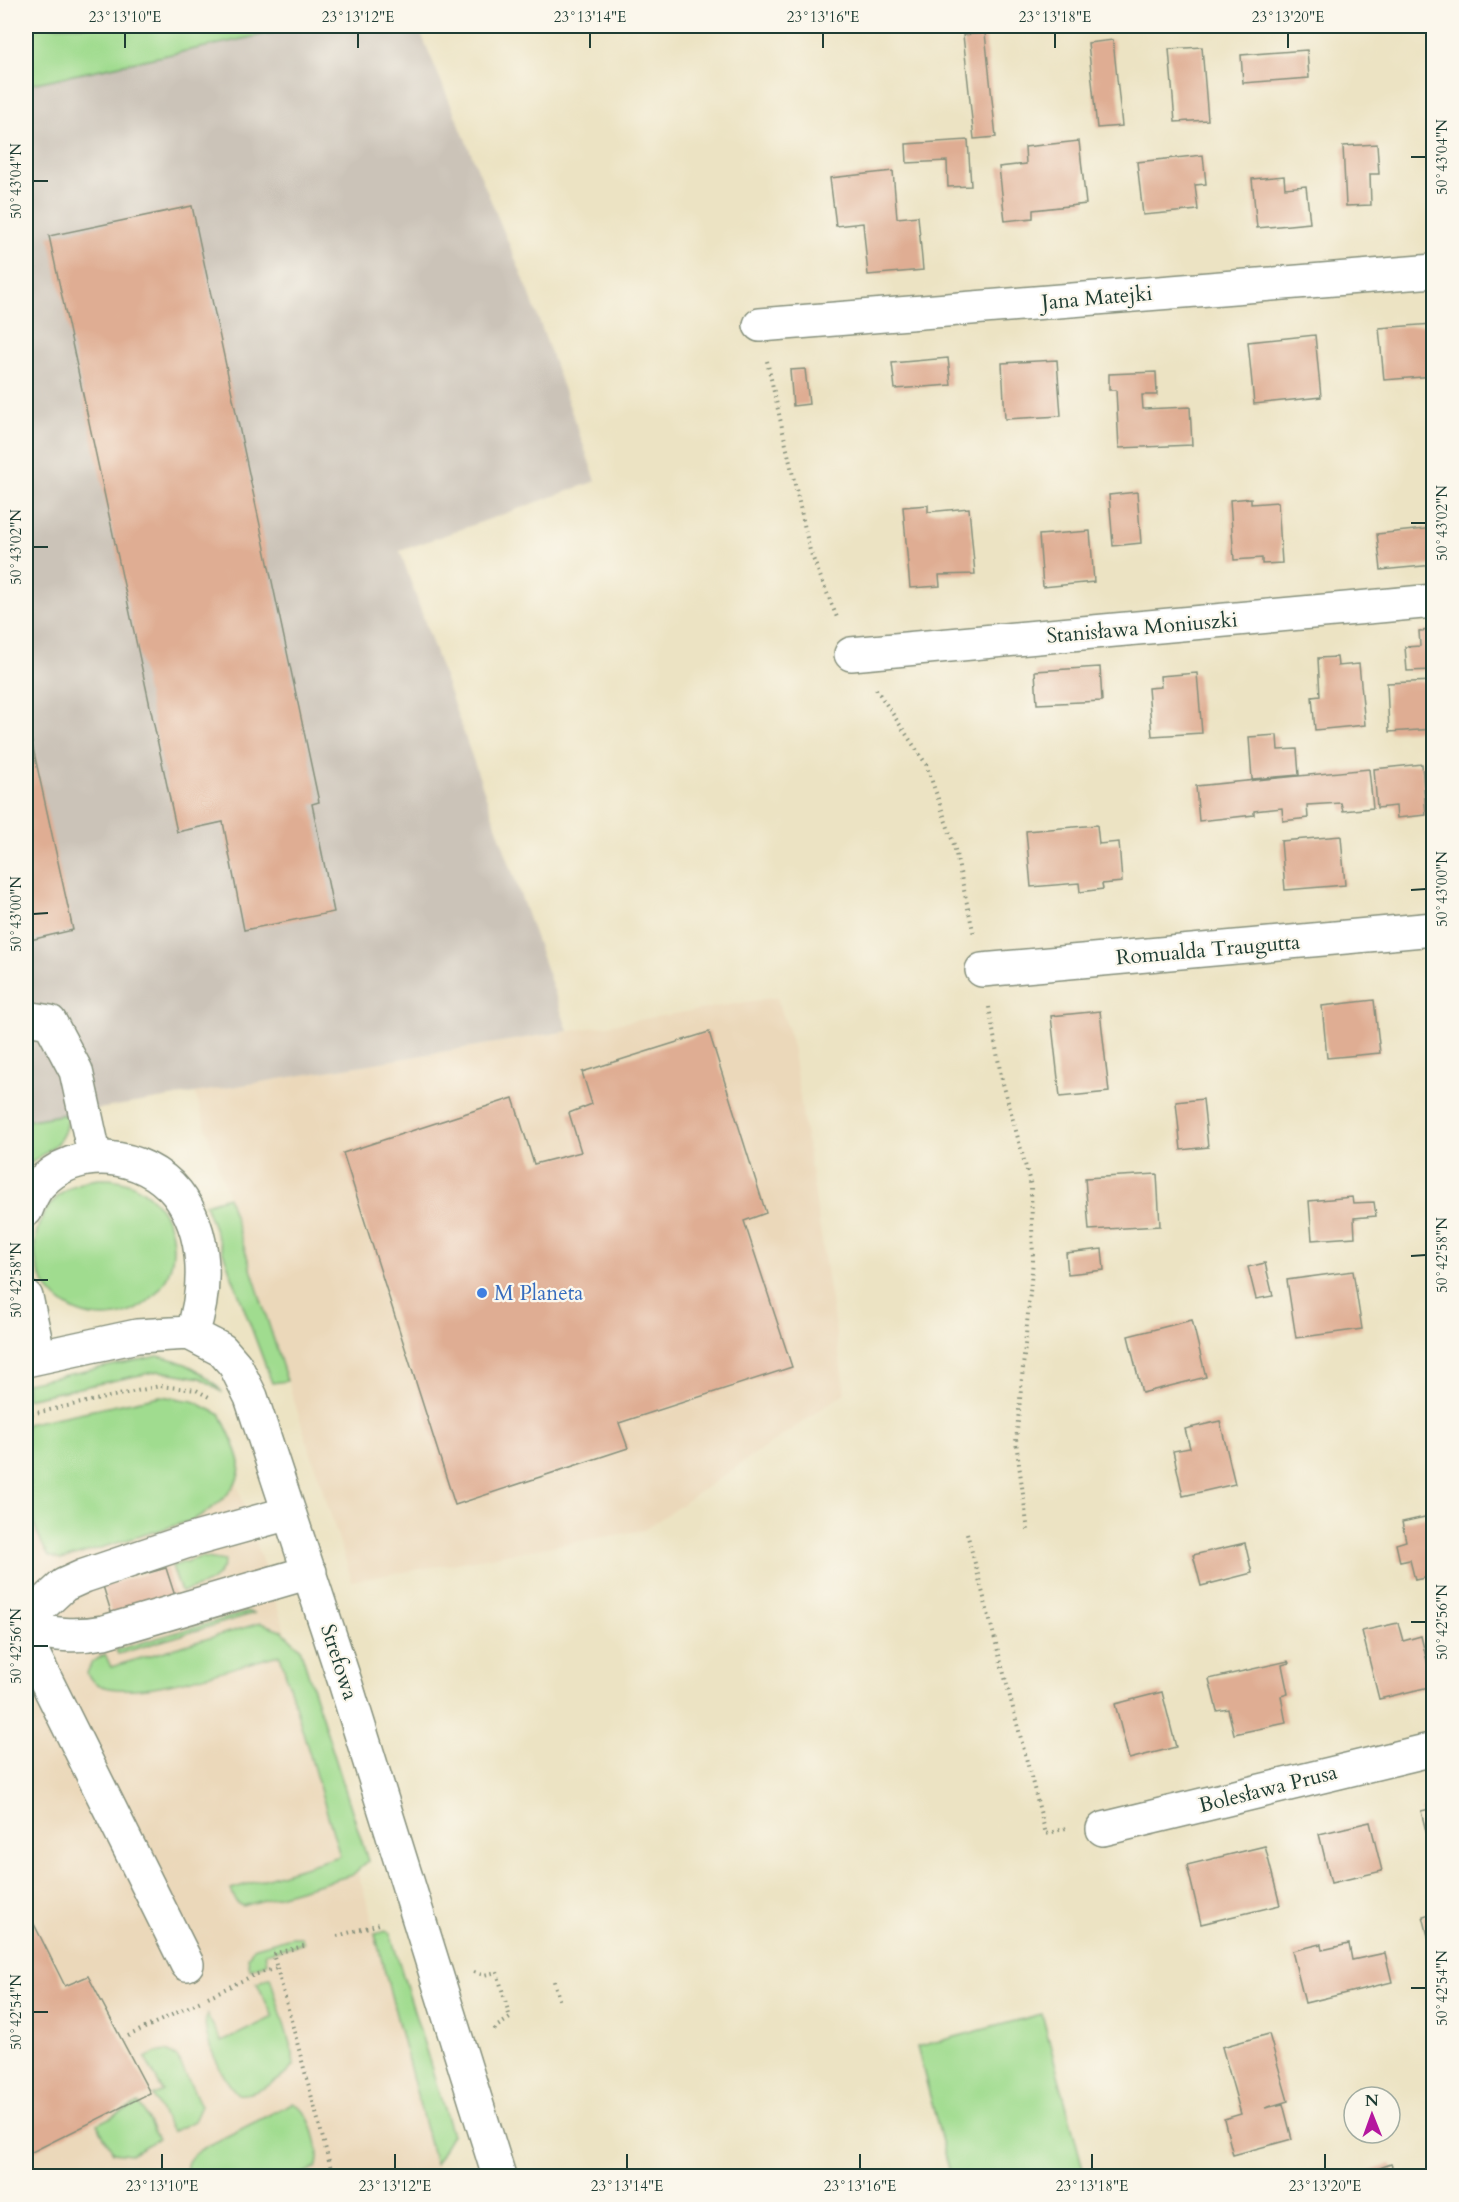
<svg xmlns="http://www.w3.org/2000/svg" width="1459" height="2202" viewBox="0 0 1459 2202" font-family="Cardo,serif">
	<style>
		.built { fill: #ebd8ba }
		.industrial { fill: #cbc3b8 }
		.green { fill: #a0dc8f; stroke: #608c62; stroke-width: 1.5 }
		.building { fill: #dfad93 }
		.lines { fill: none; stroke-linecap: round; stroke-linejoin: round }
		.minor-casing { stroke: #86907c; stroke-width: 36 }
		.path { stroke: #86907c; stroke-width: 4; stroke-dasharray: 1.5 4.5; stroke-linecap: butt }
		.minor { stroke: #fff; stroke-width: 33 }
		.ticks { fill: none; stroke: #1f3d34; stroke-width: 2 }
		.shop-dot { fill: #3f7fe0; stroke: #fbf7ec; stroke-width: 2 }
		.labels { text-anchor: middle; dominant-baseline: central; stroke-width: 4.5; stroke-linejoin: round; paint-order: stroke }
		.street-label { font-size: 21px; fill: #1f3d34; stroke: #fbf7ec }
		.shop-label { font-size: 21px; fill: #366cbe; stroke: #fbf7ec; text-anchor: start }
		.neatline { fill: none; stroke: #1f3d34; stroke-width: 2 }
		.ticks-label { font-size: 15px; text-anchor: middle; fill: #1f3d34 }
	</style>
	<rect width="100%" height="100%" fill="#fbf7ec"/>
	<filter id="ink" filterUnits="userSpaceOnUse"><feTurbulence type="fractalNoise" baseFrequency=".0167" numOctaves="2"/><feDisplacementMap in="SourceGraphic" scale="12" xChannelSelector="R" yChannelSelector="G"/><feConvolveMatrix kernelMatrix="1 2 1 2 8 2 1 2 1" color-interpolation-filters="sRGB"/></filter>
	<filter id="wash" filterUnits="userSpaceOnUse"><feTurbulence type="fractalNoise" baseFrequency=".008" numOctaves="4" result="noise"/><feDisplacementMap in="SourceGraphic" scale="24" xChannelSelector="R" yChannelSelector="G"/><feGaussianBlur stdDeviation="1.35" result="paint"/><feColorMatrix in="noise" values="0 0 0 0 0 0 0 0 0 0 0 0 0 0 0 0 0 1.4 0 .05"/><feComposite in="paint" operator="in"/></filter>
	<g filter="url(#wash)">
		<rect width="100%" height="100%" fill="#ece3c3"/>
		<path class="built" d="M777,997L791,1039L845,1393L644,1530L352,1581L195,1093Z
			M216,1419L288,1640L369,1909L439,2176H26V1433Z"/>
		<path class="industrial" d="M304,26H418L529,292L596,481L400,551L568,1031L26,1121V85Z"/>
		<path class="green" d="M26,26H304L26,85Z
			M67,1114C67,1146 47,1149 26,1167V1121Z
			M35 1248a69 69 0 1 1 138 0a69 69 0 1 1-138 0Z
			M228,1197L287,1381L272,1383L205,1204Z
			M158,1356C186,1361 205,1372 223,1393L201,1378L159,1371L26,1399V1383Z
			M160,1396L193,1401L221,1415C225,1426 240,1453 240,1464C241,1490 213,1509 193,1520L61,1560L49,1556C24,1518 25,1468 26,1424Z
			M201,1557L225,1561C218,1584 201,1586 181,1592L172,1566Z
			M247,1612L255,1613L118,1654L116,1650Z
			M260,1623L281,1630L300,1648L368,1861L352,1875L243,1906L236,1902L231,1889L340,1856L280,1655C248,1661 104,1716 87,1673L92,1662L105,1654L111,1667Z
			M386,1931L390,1933L452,2135L435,2164L375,1934Z
			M291,1937H301L304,1943L265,1953L267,1963L250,1969L248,1958L253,1948Z
			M270,1977L293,2054V2066C284,2079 255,2096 238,2094C224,2083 199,2032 207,2015L222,2042L273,2017L257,1983Z
			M1042,2014L1085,2176H951L917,2047Z
			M167,2051L177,2057L201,2106L194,2121L172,2132L153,2096L163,2091L145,2058L155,2053Z
			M139,2103L158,2139L131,2154L113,2152L97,2124Z
			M292,2103C310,2105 323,2154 316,2168L296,2176H188C184,2163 189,2158 200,2150Z"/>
		<g id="blocks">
			<path class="building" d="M985,33L996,137L974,139L963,35Z
				M1113,40L1122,126L1097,128L1088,43Z
				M1202,47L1208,120L1175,122L1169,49Z
				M1307,50L1309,78L1243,83L1241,55Z
				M968,140L971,186L948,187L947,161L907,163L906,144Z
				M1079,141L1086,204L1033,210V218L1005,221L999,167L1026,164L1025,147Z
				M1377,144L1379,174H1370L1371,205L1346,206L1343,146Z
				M1203,155L1206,184L1195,185L1198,210L1143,215L1137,162Z
				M893,171L897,218L918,216L923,270L868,275L863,223L836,226L830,178Z
				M1284,176L1285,188L1306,186L1310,223L1257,228L1252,179Z
				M192,206L319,802L312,804L334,912L244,930L223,822L177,832L49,236Z
				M1433,324L1434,376L1384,380L1379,328Z
				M1315,335L1321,397L1254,404L1248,342Z
				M948,358L951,385L895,389L892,363Z
				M1057,360L1061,416L1005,419L1002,363Z
				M805,369L809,404L793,406L790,370Z
				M1156,372L1157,395H1142L1143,409L1190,407L1192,445L1119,448L1116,390H1109V374Z
				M1137,492L1141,543L1113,546L1109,495Z
				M1251,498V504L1278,502L1282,563L1262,564V558L1234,560L1230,500Z
				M928,505V512L969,508L975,574L939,575L940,586L910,588L903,507Z
				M1434,528V565L1381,570L1377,534Z
				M1090,531L1094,582L1043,587L1039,535Z
				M1434,630V670L1407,671L1405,647L1420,646L1419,631Z
				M1337,657L1338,666L1359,664L1365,725L1315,730L1312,697L1320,696L1318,658Z
				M1100,667L1102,701L1037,704L1035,671Z
				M1197,673L1202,733L1152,736L1148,688L1161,687L1160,676Z
				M1434,681V729L1389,732L1387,683Z
				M26,716L73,930L26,941Z
				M1277,735L1278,750L1297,749L1299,775L1252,779L1249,737Z
				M1422,764L1426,815L1397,818L1396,806L1377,808L1374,769Z
				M1369,769L1373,808L1343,811L1341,803L1307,805L1308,818L1283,821L1282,808L1254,811V815L1199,821L1196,786Z
				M1097,825L1099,844L1119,842L1122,882L1102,884L1103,889L1080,892L1079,883L1031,887L1026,831Z
				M1341,836L1345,885L1285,890L1281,841Z
				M1374,1000L1380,1053L1327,1058L1322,1006Z
				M1100,1011L1109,1092L1060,1097L1051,1016Z
				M709,1032L766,1213L744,1221L792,1367L619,1423L628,1448L455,1505L343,1153L513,1098L534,1164L581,1152L569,1113L592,1104L582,1072Z
				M1203,1099L1208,1147L1181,1150L1176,1102Z
				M1157,1174L1160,1226L1089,1230L1085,1178Z
				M1352,1197L1353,1203L1374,1202L1376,1216L1354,1218L1355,1237L1312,1240L1309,1201Z
				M1102,1249L1104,1270L1068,1274L1066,1253Z
				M1265,1263L1273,1296L1256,1299L1248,1267Z
				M1353,1271L1362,1329L1296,1338L1287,1280Z
				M1192,1320L1206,1377L1142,1393L1128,1336Z
				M1220,1421L1235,1484L1183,1496L1173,1451L1190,1448L1185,1429Z
				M1434,1515V1576L1415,1580L1410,1560L1400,1562L1396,1544L1406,1541L1402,1522Z
				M1245,1543L1252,1573L1201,1586L1193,1555Z
				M166,1568L175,1596L112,1615L103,1586Z
				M1398,1623L1403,1641L1421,1636L1433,1686L1379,1699L1362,1631Z
				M1288,1661L1289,1663L1282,1665L1288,1694L1281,1696L1286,1723L1234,1734L1228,1709L1217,1711L1209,1679Z
				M1162,1692L1176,1747L1129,1759L1115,1704Z
				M1434,1808V1860H1433L1421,1811Z
				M1370,1822L1382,1871L1331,1883L1319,1834Z
				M1265,1846L1280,1905L1201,1924L1187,1865Z
				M26,1908L65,1986L88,1976L150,2093L26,2155Z
				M1434,1913V1956H1433L1423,1916Z
				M1321,1944L1322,1950L1349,1944L1352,1960L1385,1953L1392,1982L1305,2003L1292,1951Z
				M1269,2034L1288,2101L1265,2108L1283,2104L1292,2139L1233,2155L1224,2119L1241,2114L1222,2047Z
				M1391,2164L1396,2176H1357Z"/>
		</g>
	</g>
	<g filter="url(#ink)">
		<use href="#blocks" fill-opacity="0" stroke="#86907c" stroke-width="1.5"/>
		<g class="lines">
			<defs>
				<path id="minor" d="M760,325L1434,271
					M851,654L1434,601
					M982,970L1434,929
					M26,1018L50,1022L76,1071L95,1158
					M26,1210C29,1202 33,1192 39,1185C75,1144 144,1152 177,1193C208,1233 207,1290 192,1334
					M26,1297L39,1357
					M26,1360L137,1336L189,1333L222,1350L235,1365L251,1397L345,1682L499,2176
					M26,1620L64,1585L84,1576L185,1542L289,1513
					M26,1628C53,1635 76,1637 104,1632L310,1572
					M26,1640L187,1964
					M1103,1829L1434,1749"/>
			</defs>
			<use href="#minor" class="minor-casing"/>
			<path class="path" d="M767,361L810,551L838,620
				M876,689L926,764L954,845L974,935
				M989,1007L1001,1076L1031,1186L1033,1260L1016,1442L1028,1531
				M26,1415L160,1386L196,1390L209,1397
				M967,1533L1046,1834L1066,1828
				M337,1936L383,1923
				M277,1968L333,2176
				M474,1972L484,1975L497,1972L510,2018L496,2027L493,2033
				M554,1981L560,2003
				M208,1997L254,1975L277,1968L273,1954L307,1945
				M128,2036L201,2001"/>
			<use href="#minor" class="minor"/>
		</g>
	</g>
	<path class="ticks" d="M125,33V48M358,33V48M590,33V48M823,33V48M1055,33V48M1288,33V48M1411,157H1426M33,181H48M1411,523H1426M33,547H48M1411,890L1426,889M33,914L48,913M1411,1256L1426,1255M33,1280H48M1411,1622H1426M33,1646H48M1411,1988H1426M33,2012H48M162,2154V2169M395,2154V2169M627,2154V2169M860,2154V2169M1092,2154V2169M1325,2154V2169"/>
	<circle class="shop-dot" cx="482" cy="1293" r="6"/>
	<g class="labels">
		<g class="street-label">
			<text transform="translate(1097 298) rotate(-5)">Jana Matejki</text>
			<text transform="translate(1142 628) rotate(-5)">Stanisława Moniuszki</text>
			<text transform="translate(1208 950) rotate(-5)">Romualda Traugutta</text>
			<text transform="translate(339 1662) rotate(72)">Strefowa</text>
			<text transform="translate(1268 1789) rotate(-14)">Bolesława Prusa</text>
		</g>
		<g class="shop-label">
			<text x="494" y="1293">M Planeta</text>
		</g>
	</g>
	<rect width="1459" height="2202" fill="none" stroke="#fbf7ec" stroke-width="66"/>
	<g transform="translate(1372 2115) rotate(359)"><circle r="28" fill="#fbf7ec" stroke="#a3ada2" stroke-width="1.5"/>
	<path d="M0-4.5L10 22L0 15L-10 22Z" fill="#b5179e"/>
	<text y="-9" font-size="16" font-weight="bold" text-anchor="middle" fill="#1f3d34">N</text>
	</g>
	<rect x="33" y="33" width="1393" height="2136" class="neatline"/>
	<g class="ticks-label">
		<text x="125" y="22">23°13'10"E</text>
		<text x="358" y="22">23°13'12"E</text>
		<text x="590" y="22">23°13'14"E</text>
		<text x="823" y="22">23°13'16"E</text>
		<text x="1055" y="22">23°13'18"E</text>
		<text x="1288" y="22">23°13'20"E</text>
		<text transform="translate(1442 157) rotate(-90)" y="5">50°43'04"N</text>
		<text transform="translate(16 181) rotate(-90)" y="5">50°43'04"N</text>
		<text transform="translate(1442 523) rotate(-90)" y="5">50°43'02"N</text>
		<text transform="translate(16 547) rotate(-90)" y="5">50°43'02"N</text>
		<text transform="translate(1442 889) rotate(-90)" y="5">50°43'00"N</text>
		<text transform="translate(16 914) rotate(-90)" y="5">50°43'00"N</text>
		<text transform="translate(1442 1255) rotate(-90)" y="5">50°42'58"N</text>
		<text transform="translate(16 1280) rotate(-90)" y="5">50°42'58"N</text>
		<text transform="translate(1442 1622) rotate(-90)" y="5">50°42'56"N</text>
		<text transform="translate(16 1646) rotate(-90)" y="5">50°42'56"N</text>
		<text transform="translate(1442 1988) rotate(-90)" y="5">50°42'54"N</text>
		<text transform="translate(16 2012) rotate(-90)" y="5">50°42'54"N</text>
		<text x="162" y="2191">23°13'10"E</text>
		<text x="395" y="2191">23°13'12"E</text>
		<text x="627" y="2191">23°13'14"E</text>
		<text x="860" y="2191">23°13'16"E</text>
		<text x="1092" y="2191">23°13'18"E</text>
		<text x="1325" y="2191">23°13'20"E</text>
	</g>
</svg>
